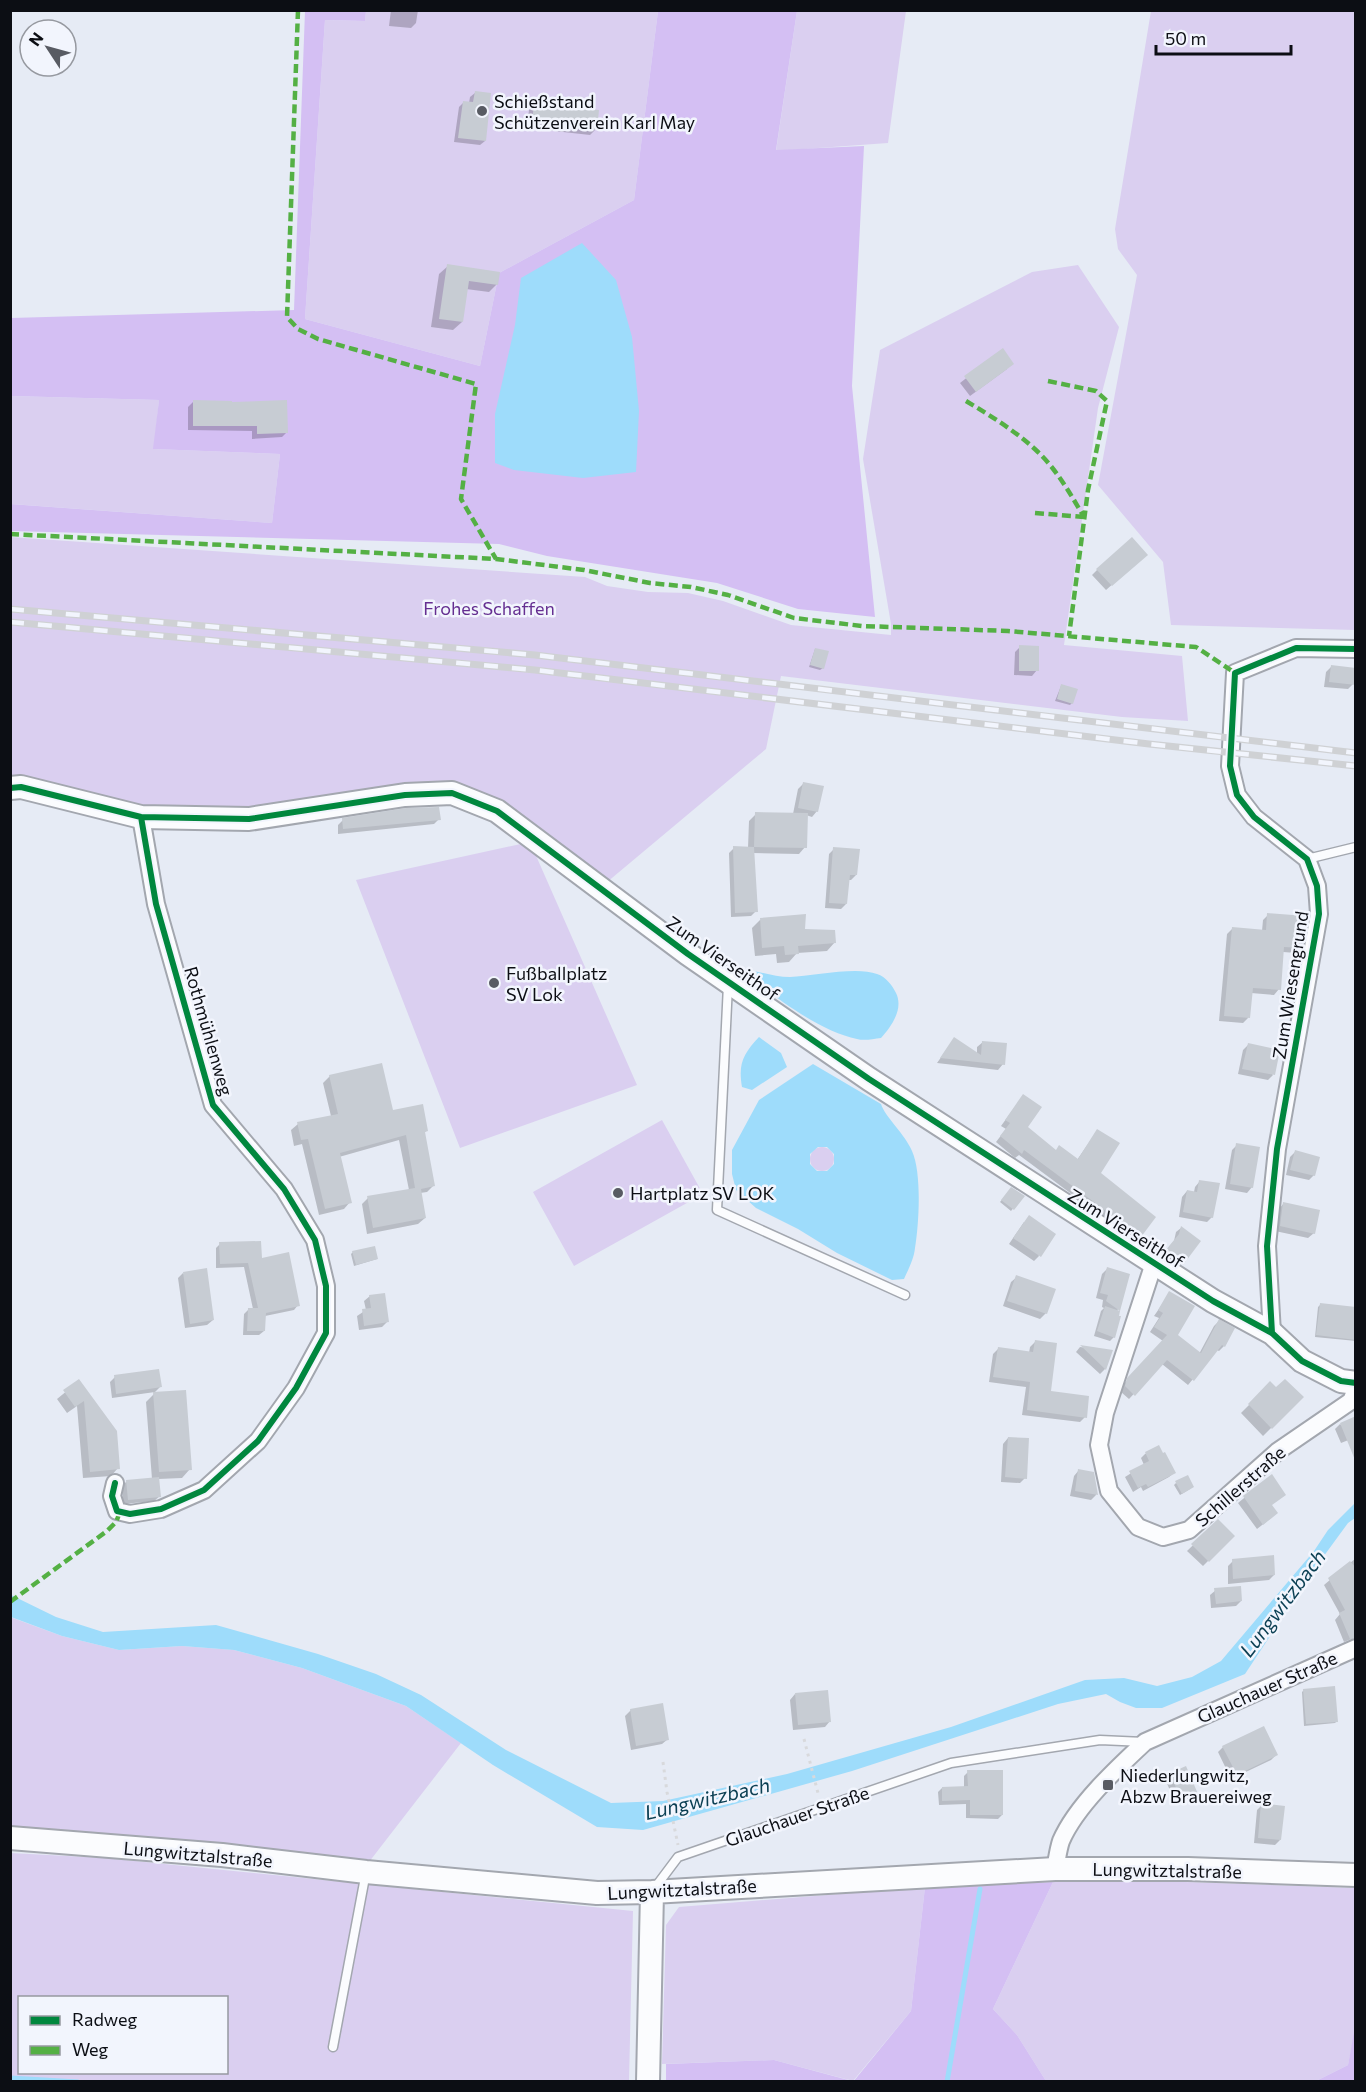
<svg xmlns="http://www.w3.org/2000/svg" width="1366" height="2092" viewBox="0 0 1366 2092" font-family="Commissioner,sans-serif">
	<style>
		.green { fill: #dacff0; fill-rule: evenodd }
		.forest { fill: #d4bff3 }
		.water { fill: #9edcfb; fill-rule: evenodd }
		.shadow { fill: #0003 }
		.lines { fill: none; stroke-linecap: round; stroke-linejoin: round }
		.stream { stroke: #9edcfb; stroke-width: 5 }
		.building { fill: #c7ccd3 }
		.lane-casing { stroke: #a3a7af; stroke-width: 11 }
		.street-casing { stroke: #a3a7af; stroke-width: 20 }
		.secondary-casing { stroke: #a3a7af; stroke-width: 26 }
		.path { stroke: #d8d9dc; stroke-width: 3; stroke-dasharray: 3 4.5; stroke-linecap: butt }
		.lane { stroke: #fbfcfe; stroke-width: 8 }
		.street { stroke: #fbfcfe; stroke-width: 16 }
		.secondary { stroke: #fbfcfe; stroke-width: 22 }
		.rail-casing { stroke: #cfd1d4; stroke-width: 7 }
		.rail { stroke: #f2f5fd; stroke-width: 4.5; stroke-dasharray: 14; stroke-linecap: butt }
		.quiet { stroke: #54b044; stroke-width: 4.5; stroke-dasharray: 9 4.5; stroke-linecap: butt }
		.cycleway-casing { stroke: #f2f5fd; stroke-width: 10 }
		.cycleway { stroke: #00873e; stroke-width: 6 }
		.poi-dot { fill: #585b63; stroke: #f2f5fd; stroke-width: 2 }
		.labels { text-anchor: middle; dominant-baseline: central; stroke-width: 5; stroke-linejoin: round; paint-order: stroke }
		.poi-label { font-size: 18px; fill: #0c0e14; stroke: #f2f5fd; text-anchor: start }
		.park-label { font-size: 18px; fill: #652f91; stroke: #f2f5fd }
		.street-label { font-size: 18px; fill: #0c0e14; stroke: #f2f5fd }
		.water-label { font-size: 20px; font-style: italic; fill: #0c4054; stroke: #f2f5fd }
	</style>
	<rect width="100%" height="100%" fill="#e6ebf5"/>
	<path class="green" d="M366,10L658,11L634,200L499,273L480,366L305,319L325,20L365,21Z
		M797,11H906L888,143L776,151Z
		M1151,11H1355V630L1171,625L1163,562L1098,485L1137,275L1118,249L1115,229Z
		M1078,265L1119,327L1098,408L1064,645L1182,656L1188,721L1122,717L781,676L766,749L600,888L452,793L141,817L11,788L10,537L585,577L607,586L648,592L688,593L723,601L791,625L891,635V624L863,459L880,350L1032,272Z
		M10,396L159,400L154,449L280,454L272,523L11,504Z
		M530,842L637,1085L460,1148L356,880Z
		M662,1120L703,1194L574,1266L533,1192Z
		M810 1159a12 12 0 1 1 24 0a12 12 0 1 1-24 0Z
		M10,1617L62,1636L119,1650L182,1646L234,1650L302,1668L406,1706L461,1743L369,1862L211,1842L11,1829Z
		M10,1853L105,1858L633,1911L629,2081H11ZM20,1998H226V2072H20Z
		M1053,1882H1185L1355,1888L1356,2027L1348,2065L1316,2081H1046L1017,2035L993,2009Z
		M925,1887L911,2011L853,2081L774,2060L662,2064L666,1925L679,1907Z"/>
	<path class="forest" d="M305,11H366L365,21L325,20L305,319L480,366L499,273L634,200L658,11H797L776,150L864,146L852,386L875,617L798,609L717,583L547,556L499,544L11,531L10,504L272,523L280,454L153,449L159,400L11,396V318L294,310Z
		M1053,1882L993,2009L1017,2035L1046,2081L853,2082L911,2011L925,1887Z
		M1355,2027V2081H1316L1348,2065Z
		M774,2060L852,2081H666V2064Z"/>
	<path class="water" d="M582,243L616,280L632,337L639,411L636,472L583,478L514,470L495,463V414L515,325L521,278Z
		M748,970C762,972 776,977 790,977C813,976 857,966 877,974C886,977 892,985 896,993C904,1009 891,1027 881,1038C873,1039 864,1041 857,1039C822,1032 774,998 748,974Z
		M759,1037L781,1053L787,1067L752,1090L742,1087C738,1064 743,1054 759,1037Z
		M813,1064L881,1104C885,1117 905,1134 912,1151C922,1173 919,1224 915,1248C914,1259 908,1270 904,1279L892,1280L837,1253L798,1229L756,1208L736,1190L732,1174V1150L759,1100ZM818,1147H827L834,1154V1164L827,1171H817L810,1164V1154Z
		M1355,1503V1518L1348,1523L1318,1564L1245,1674L1162,1708H1136L1120,1702L1106,1694L1058,1704L852,1771L643,1830L597,1827L493,1765L406,1706L302,1668L234,1650L182,1646L119,1650L62,1636L11,1617V1595L56,1617L103,1632L216,1625L318,1654L376,1674L421,1695L506,1750L611,1803L663,1801L787,1774L951,1727L1085,1680L1124,1678L1157,1686L1192,1677L1221,1661L1314,1551L1328,1530Z"/>
	<path class="shadow" d="M391,10H418L416,23L411,28L389,26Z
		M475,93L485,141L480,145L454,142L459,107L463,103H469L470,97Z
		M534,105L595,130L590,135L527,128L529,110Z
		M448,266L497,284L489,292L466,289L462,322L453,330L431,327L439,274Z
		M1002,350L1007,369L970,396L960,383Z
		M193,402L287,432L282,437L252,439V431L188,430V407Z
		M1140,560L1106,590L1092,575L1097,570Z
		M1020,647L1037,670L1032,676L1014,675L1015,652Z
		M815,649L823,668L820,670L809,667Z
		M1331,667L1353,684L1348,689L1324,687L1326,672Z
		M1061,686L1072,703L1070,705L1055,701Z
		M803,784L817,811L812,817L806,815L805,847L799,854L753,853L756,911L751,916L731,917L729,853L734,848H748L749,821L756,814H793L798,789Z
		M439,819L434,824L338,834V825L343,820Z
		M834,849L856,875L851,880H848L846,904L841,909L825,908L829,854Z
		M1268,915L1301,948L1296,953L1283,952L1279,989L1274,995L1251,993L1248,1018L1243,1023L1219,1021L1227,934L1233,928L1262,931L1263,920Z
		M760,920L804,930L835,942L827,951L797,953L789,962L777,963L776,954L755,956L752,928Z
		M954,1039L977,1054V1047L983,1042L1003,1064L998,1070L937,1063Z
		M1248,1045L1273,1075L1268,1080L1238,1074L1243,1050Z
		M330,1076L426,1131L424,1133L433,1186L427,1192L420,1193L425,1218L418,1224L367,1234L362,1204L368,1198L409,1190L399,1140L339,1157L350,1202L344,1209L319,1215L302,1144L294,1146L291,1130L298,1124L331,1116L323,1083Z
		M1023,1096L1026,1127L1055,1151L1077,1160L1097,1131L1099,1174L1140,1236L1135,1241L1019,1155L1015,1158L996,1142L1006,1129L1001,1126Z
		M1237,1145L1252,1187L1247,1193L1225,1189L1232,1150Z
		M1295,1152L1314,1175L1309,1180L1286,1175L1290,1157Z
		M1200,1181L1212,1217L1207,1222L1179,1217L1182,1197L1187,1191L1194,1192L1195,1187Z
		M1011,1189L1023,1196L1011,1211L1000,1202Z
		M1284,1203L1314,1233L1308,1238L1275,1231L1279,1209Z
		M1024,1222L1039,1256L1034,1261L1009,1244Z
		M1181,1228L1182,1264L1177,1269L1161,1257L1174,1241L1176,1232Z
		M220,1244L260,1259L298,1305L294,1310L265,1316L264,1331L259,1335H243L244,1314L249,1309H253L244,1267L216,1268V1248Z
		M353,1252L377,1259L354,1266L351,1254Z
		M1107,1269L1128,1275L1117,1312L1114,1337L1110,1341L1094,1336L1101,1311L1104,1308L1102,1307L1103,1300L1096,1298L1102,1274Z
		M183,1273L213,1320L207,1325L185,1328L178,1278Z
		M1017,1277L1046,1313L1040,1319L1003,1306L1011,1282Z
		M1170,1293L1176,1335L1199,1354L1214,1326L1219,1321L1224,1346L1219,1351L1217,1350L1188,1385L1162,1364L1129,1399L1121,1392L1123,1385L1163,1341L1150,1332L1159,1318L1154,1316Z
		M370,1296L387,1322L382,1327L359,1330L357,1316L366,1310L364,1301Z
		M1321,1304L1356,1308V1341L1315,1337L1318,1307Z
		M1036,1341L1049,1392L1085,1417L1080,1422L1022,1415L1026,1387L989,1382L993,1354L998,1349L1029,1353L1030,1347Z
		M1080,1347L1111,1351L1105,1369L1100,1374L1076,1352Z
		M115,1377L160,1387L155,1392L112,1398L110,1382Z
		M79,1381L118,1468L111,1476L83,1478L77,1406L67,1413L57,1399Z
		M1270,1384L1276,1390L1302,1397L1263,1436L1241,1413Z
		M154,1394L190,1469L182,1478L158,1479L160,1496L154,1501L123,1504L122,1486L127,1481L152,1479L146,1402Z
		M1340,1424L1356,1437L1341,1443L1335,1429Z
		M1008,1438L1025,1478L1020,1483L1001,1482L1003,1444Z
		M1158,1447L1174,1473L1169,1477L1143,1491L1141,1487L1133,1492L1125,1477L1144,1465L1141,1458L1145,1454Z
		M1079,1470L1093,1473L1096,1495L1091,1500L1070,1496L1074,1476Z
		M1271,1476V1518L1257,1529L1238,1503Z
		M1176,1483L1190,1489L1180,1495L1174,1485Z
		M1218,1521L1233,1536L1203,1566L1187,1551Z
		M1356,1558V1637L1344,1642L1335,1620L1340,1614L1324,1585Z
		M1233,1561L1274,1575L1269,1580L1228,1584V1566Z
		M1216,1590L1241,1601L1236,1606L1211,1608L1210,1595Z
		M1304,1690L1337,1721L1335,1723L1304,1726L1302,1692Z
		M795,1694L830,1721L825,1727L793,1730L790,1700Z
		M631,1710L668,1739L662,1744L631,1750L625,1716Z
		M1223,1747L1276,1755L1271,1760L1231,1779L1218,1752Z
		M968,1772L1002,1815L998,1819L966,1818V1804L939,1805L938,1792L942,1788H964V1776Z
		M1171,1774L1196,1793L1191,1798L1176,1804L1165,1779Z
		M1262,1805L1280,1840L1275,1845L1254,1843L1257,1810Z"/>
	<g class="lines">
		<path class="stream" d="M10,2078L78,2082
			M947,2082L980,1889"/>
	</g>
	<path class="building" d="M475,91L491,93L486,141L458,138L463,101L473,102Z
		M534,103L599,110L597,130L532,123Z
		M447,264L500,272L498,285L469,281L463,322L439,319Z
		M1003,348L1014,364L976,392L964,376Z
		M193,400L232,401V402L287,400L288,433L257,434V426H193Z
		M1132,537L1148,555L1112,586L1096,569Z
		M1019,645L1039,646V671H1019Z
		M815,648L829,651L824,669L810,665Z
		M1331,665L1356,668V685L1329,682Z
		M1061,684L1078,689L1073,704L1057,699Z
		M803,782L824,786L818,812L798,808Z
		M439,807L441,820L343,829L342,818L406,808Z
		M755,812L808,813L807,848L754,847Z
		M733,846L754,847L758,912L735,913Z
		M833,847L860,849L857,875H850L847,904L829,903Z
		M1267,913L1306,916L1302,948L1284,947L1281,990L1253,988L1250,1018L1224,1016L1232,927L1266,930Z
		M806,914L805,929L835,930L836,943L798,946L799,954L785,955L784,946L762,948L760,918Z
		M954,1037L981,1055L982,1041L1007,1043L1005,1065L940,1058Z
		M1248,1043L1280,1050L1275,1075L1242,1069Z
		M382,1063L393,1110L423,1104L428,1131L425,1132L435,1186L421,1189L426,1218L373,1228L367,1196L415,1188L406,1135L340,1153L352,1203L325,1209L308,1139L301,1140L297,1122L338,1114L329,1075Z
		M1023,1094L1042,1107L1028,1127L1056,1150L1059,1145L1078,1159L1097,1129L1120,1143L1101,1173L1156,1217L1141,1237L1024,1150L1022,1154L1000,1136L1010,1123L1005,1120Z
		M1236,1143L1260,1147L1253,1188L1230,1184Z
		M1295,1150L1320,1157L1315,1176L1290,1170Z
		M1199,1180L1220,1183L1213,1218L1183,1212L1187,1190L1197,1192Z
		M1011,1187L1025,1196L1014,1210L1001,1200Z
		M1283,1202L1320,1210L1315,1234L1280,1226Z
		M1029,1215L1056,1234L1041,1257L1013,1238Z
		M1181,1226L1201,1241L1183,1265L1165,1251L1179,1234Z
		M261,1241L262,1258L289,1252L300,1306L266,1313L265,1331H247L248,1308H258L248,1263L220,1264L219,1242Z
		M375,1246L378,1259L356,1265L352,1251Z
		M1107,1267L1130,1274L1120,1311L1106,1301L1108,1295L1100,1293Z
		M207,1268L214,1320L190,1324L183,1272Z
		M1016,1275L1056,1289L1047,1314L1007,1301Z
		M1169,1291L1195,1306L1178,1335L1201,1353L1219,1319L1235,1328L1225,1347L1222,1345L1194,1381L1167,1360L1135,1396L1125,1386L1127,1378L1167,1335L1154,1327L1163,1313L1158,1310Z
		M385,1293L389,1322L364,1326L362,1309L371,1308L369,1295Z
		M1320,1303L1356,1307V1340L1316,1335Z
		M1105,1306L1120,1311L1119,1316H1121L1115,1338L1097,1331Z
		M1035,1340L1057,1343L1051,1391L1089,1396L1087,1418L1027,1410L1030,1382L993,1377L998,1347L1033,1352Z
		M1080,1345L1113,1350L1106,1370Z
		M159,1369L162,1387L116,1394L114,1375Z
		M79,1379L117,1431L120,1469L90,1472L84,1401L75,1407L63,1390Z
		M1285,1379L1304,1397L1272,1429L1248,1404L1270,1381L1276,1387Z
		M186,1390L192,1470L159,1472L153,1392Z
		M1356,1416V1460H1355L1340,1423Z
		M1008,1437L1029,1438L1027,1479L1005,1477Z
		M1159,1445L1163,1453L1165,1452L1176,1473L1148,1487L1146,1484L1138,1488L1129,1471L1149,1461L1145,1452Z
		M1078,1469L1094,1472L1098,1495L1075,1491Z
		M1272,1474L1286,1495L1272,1505L1278,1513L1263,1525L1243,1496Z
		M1188,1475L1194,1487L1182,1494L1175,1481Z
		M159,1477L161,1497L128,1500L126,1480Z
		M1218,1519L1235,1536L1209,1562L1191,1544Z
		M1274,1555L1275,1575L1233,1579L1232,1559Z
		M1350,1561L1356,1568V1638L1350,1639L1339,1613L1345,1610L1328,1578Z
		M1241,1586L1242,1601L1216,1604L1214,1588Z
		M1335,1686L1338,1722L1306,1724L1303,1689Z
		M828,1690L831,1722L798,1725L795,1693Z
		M663,1703L669,1740L636,1746L630,1709Z
		M1264,1726L1278,1755L1237,1775L1222,1746Z
		M1186,1766L1198,1794L1181,1800L1170,1773Z
		M967,1770H1003V1815H970V1800L942,1801V1787L968,1786Z
		M1261,1803L1285,1806L1281,1840L1258,1838Z"/>
	<g class="lines">
		<defs>
			<path id="lane" d="M1307,859L1356,847
				M728,985L717,1210L905,1295
				M654,1889L678,1857L951,1763L1100,1740L1144,1742
				M333,2047L366,1872"/>
			<path id="street" d="M1154,1263L1105,1413L1099,1445L1109,1491L1138,1527L1163,1537L1189,1530L1278,1451L1351,1401L1356,1389
				M1272,1333L1267,1246L1277,1149L1319,914L1317,886L1307,859L1254,817L1237,795L1230,766L1235,673L1296,648L1356,649
				M115,1483L112,1496L117,1511L130,1514L161,1509L204,1490L258,1441L296,1388L326,1333V1286L315,1240L284,1189L213,1105L156,904L141,817
				M1055,1869C1057,1860 1058,1850 1061,1841C1076,1806 1117,1768 1145,1742L1356,1648"/>
			<path id="secondary" d="M10,788L21,787L141,817L249,819L405,795L452,793L497,811L688,954L869,1079L1213,1301L1272,1333L1302,1361L1341,1381L1356,1383
				M10,1838L222,1855L366,1872L597,1893L652,1892L1055,1869H1188L1356,1875
				M648,2082L652,1892"/>
		</defs>
		<use href="#lane" class="lane-casing"/>
		<use href="#street" class="street-casing"/>
		<use href="#secondary" class="secondary-casing"/>
		<path class="path" d="M804,1739L819,1797
			M663,1762L667,1792L678,1845"/>
		<use href="#lane" class="lane"/>
		<use href="#street" class="street"/>
		<use href="#secondary" class="secondary"/>
		<defs>
			<path id="rail" d="M10,609L535,655L1356,753
				M10,622L535,670L1149,744L1356,766"/>
		</defs>
		<use href="#rail" class="rail-casing"/>
		<use href="#rail" class="rail"/>
		<path class="quiet" d="M298,10L287,317L298,329L318,339L476,384L461,499L496,559
			M1048,381L1096,391L1107,401L1088,490L1069,636
			M966,401C991,416 1017,432 1038,452C1057,470 1071,495 1084,517
			M1035,513L1084,517
			M10,534L496,559L584,570L650,583L691,587L728,595L794,618L862,626L1008,631L1196,647L1235,673
			M10,1602L107,1531L116,1522L120,1512"/>
		<defs>
			<path id="cycleway" d="M10,788L21,787L141,817L249,819L405,795L452,793L497,811L688,954L869,1079L1213,1301L1272,1333L1302,1361L1341,1381L1356,1383
				M1272,1333L1267,1246L1277,1149L1319,914L1317,886L1307,859L1254,817L1237,795L1230,766L1235,673L1296,648L1356,649
				M115,1483L112,1496L117,1511L130,1514L161,1509L204,1490L258,1441L296,1388L326,1333V1286L315,1240L284,1189L213,1105L156,904L141,817"/>
		</defs>
		<use href="#cycleway" class="cycleway-casing"/>
		<use href="#cycleway" class="cycleway"/>
	</g>
	<g class="poi-dot">
		<circle cx="482" cy="111" r="6"/>
		<circle cx="494" cy="983" r="6"/>
		<circle cx="618" cy="1193" r="6"/>
		<rect x="1102" y="1779" width="12" height="12" rx="3"/>
	</g>
	<g class="labels">
		<g class="poi-label">
			<text x="494" y="101">Schießstand<tspan x="494" dy="21">Schützenverein Karl May</tspan></text>
			<text x="506" y="973">Fußballplatz<tspan x="506" dy="21">SV Lok</tspan></text>
			<text x="630" y="1193">Hartplatz SV LOK</text>
			<text x="1120" y="1775">Niederlungwitz,<tspan x="1120" dy="21">Abzw Brauereiweg</tspan></text>
		</g>
		<g class="park-label">
			<text x="489" y="608">Frohes Schaffen</text>
		</g>
		<g class="street-label">
			<text transform="translate(723 958) rotate(35)">Zum Vierseithof</text>
			<text transform="translate(1290 985) rotate(-81)">Zum Wiesengrund</text>
			<text transform="translate(209 1031) rotate(74)">Rothmühlenweg</text>
			<text transform="translate(1126 1228) rotate(32)">Zum Vierseithof</text>
			<text transform="translate(1240 1486) rotate(-41)">Schillerstraße</text>
			<text transform="translate(1267 1687) rotate(-24)">Glauchauer Straße</text>
			<text transform="translate(797 1816) rotate(-19)">Glauchauer Straße</text>
			<text transform="translate(198 1854) rotate(5)">Lungwitztalstraße</text>
			<text transform="translate(1167 1870) rotate(1)">Lungwitztalstraße</text>
			<text transform="translate(682 1889) rotate(-3)">Lungwitztalstraße</text>
		</g>
		<g class="water-label">
			<text transform="translate(1282 1603) rotate(-53)">Lungwitzbach</text>
			<text transform="translate(707 1798) rotate(-13)">Lungwitzbach</text>
		</g>
	</g>
	<rect width="1366" height="2092" fill="none" stroke="#0c0e14" stroke-width="24"/>
	<rect x="18" y="1996" width="210" height="78" fill="#f2f5fd" stroke="#9699a0" stroke-width="1.5"/>
	<rect x="30" y="2016" width="30" height="9" fill="#00873e" stroke="#9699a0" stroke-width="1.5"/>
	<text x="72" y="2026" font-size="18" fill="#0c0e14">Radweg</text>
	<rect x="30" y="2046" width="30" height="9" fill="#54b044" stroke="#9699a0" stroke-width="1.5"/>
	<text x="72" y="2056" font-size="18" fill="#0c0e14">Weg</text>
	<g transform="translate(48 48) rotate(306)"><circle r="28" fill="#f2f5fd" stroke="#9699a0" stroke-width="1.5"/>
	<path d="M0-4.5L10 22L0 15L-10 22Z" fill="#585b63"/>
	<text y="-9" font-size="16" font-weight="bold" text-anchor="middle" fill="#0c0e14">N</text>
	</g>
	<path d="M1156 45v9h135v-9" fill="none" stroke="#0c0e14" stroke-width="3"/>
	<text x="1165" y="45" font-size="18" fill="#0c0e14" stroke="#f2f5fd" stroke-width="4.5" paint-order="stroke">50 m</text>
</svg>
